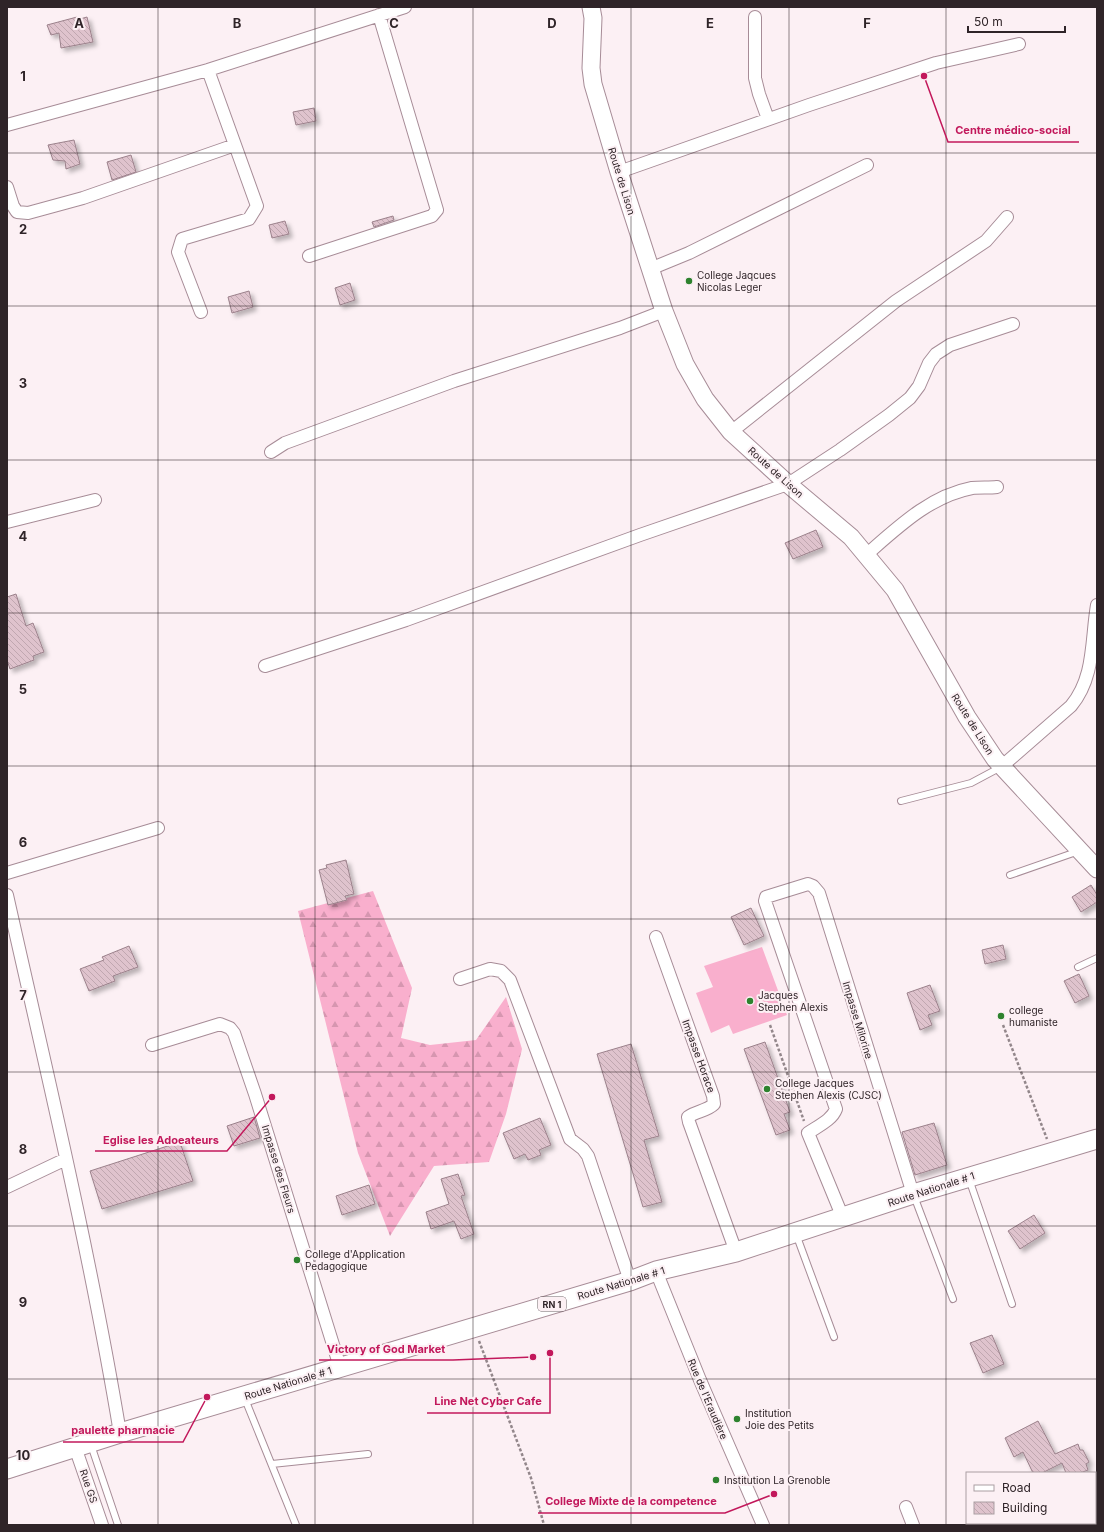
<svg xmlns="http://www.w3.org/2000/svg" width="1104" height="1532" viewBox="0 0 1104 1532" font-family="Inter,sans-serif">
	<style>
		.forest { fill: url(#forest-firs) }
		.garden { fill: #f9afcd }
		.building { fill: url(#building-back-hatch); stroke: #9b818b; filter: url(#shadow) }
		.lines { fill: none; stroke-linecap: round; stroke-linejoin: round }
		.lane-casing { stroke: #a78c97; stroke-width: 8 }
		.street-casing { stroke: #a78c97; stroke-width: 14 }
		.secondary-casing { stroke: #a78c97; stroke-width: 19 }
		.primary-casing { stroke: #a78c97; stroke-width: 21 }
		.path { stroke: #93878b; stroke-width: 2.5; stroke-dasharray: 3 2; stroke-linecap: butt }
		.lane { stroke: #fff; stroke-width: 6 }
		.street { stroke: #fff; stroke-width: 12 }
		.secondary { stroke: #fff; stroke-width: 17 }
		.primary { stroke: #fff; stroke-width: 19 }
		.grid { fill: none; stroke: #2f2428; stroke-width: 1; stroke-opacity: 0.55 }
		.poi-dot { fill: #2e822e; stroke: #fcf0f4; stroke-width: 1.5 }
		.labels { text-anchor: middle; dominant-baseline: central; stroke-width: 4; stroke-linejoin: round; paint-order: stroke }
		.shield { fill: #fcf0f4; stroke: #6c6165; stroke-width: 1 }
		.shield-label { font-size: 9px; font-weight: bold; fill: #2f2428 }
		.street-label { font-size: 10px; fill: #2f2428; stroke: #fcf0f4 }
		.poi-label { font-size: 10px; fill: #2f2428; stroke: #fcf0f4; text-anchor: start }
		.grid-label { font-size: 13px; text-anchor: middle; font-weight: bold; fill: #2f2428; stroke: #fcf0f4; stroke-width: 4; stroke-linejoin: round; paint-order: stroke }
		.leader { fill: none; stroke: #c2185b; stroke-width: 1.5 }
		.callout-dot { fill: #c2185b; stroke: #fcf0f4; stroke-width: 1.5 }
		.callout-label { font-size: 11px; text-anchor: middle; font-weight: bold; fill: #c2185b; stroke: #fcf0f4; stroke-width: 4; stroke-linejoin: round; paint-order: stroke }
	</style>
	<defs>
		<pattern id="forest-firs" width="22" height="20" patternUnits="userSpaceOnUse"><rect width="22" height="20" fill="#f9afcd"/><path d="M5 1l3.5 6h-7zM16 11l3.5 6h-7z" fill="#d696b0"/></pattern>
		<pattern id="building-back-hatch" width="6" height="6" patternUnits="userSpaceOnUse"><rect width="6" height="6" fill="#dfc3cd"/><path d="M-1 5l2 2M0 0l6 6M5-1l2 2" fill="none" stroke="#c0a7b0"/></pattern>
		<filter id="shadow"><feDropShadow dx="3.5" dy="3.5" stdDeviation="2" flood-color="#0004"/></filter>
	</defs>
	<rect width="100%" height="100%" fill="#fcf0f4"/>
	<path class="forest" d="M373,891L412,988L401,1038L430,1045L476,1040L506,997L522,1049L506,1114L489,1162L434,1166L390,1236L358,1153L298,911Z"/>
	<path class="garden" d="M762,947L787,1015L733,1034L729,1025L711,1033L696,993L713,987L704,966Z"/>
	<path class="building" d="M77,17L80,19L87,17L93,42L61,48L59,33L51,35L47,25Z
		M314,108L316,121L296,125L293,112Z
		M74,140L80,164L66,169L65,161L53,160L48,145Z
		M131,155L136,172L112,180L107,162Z
		M393,216L394,220L374,227L372,222Z
		M285,221L289,234L272,238L269,225Z
		M350,283L355,300L340,305L335,288Z
		M249,291L253,307L232,313L228,297Z
		M816,530L823,547L793,559L785,543Z
		M16,594L26,626L33,623L44,652L33,656L34,660L10,669L7,660V597Z
		M346,860L354,894L345,896L347,900L328,905L319,870L327,868L326,865Z
		M1091,885L1097,895V902L1081,912L1072,897Z
		M751,908L764,936L744,945L731,917Z
		M1003,945L1006,959L985,964L982,950Z
		M129,946L138,967L113,976L115,981L89,991L80,969L104,960L102,957Z
		M1079,974L1089,996L1075,1003L1064,981Z
		M930,985L940,1011L928,1015L932,1025L920,1030L907,993Z
		M765,1042L790,1112L784,1114L790,1130L776,1135L744,1049Z
		M631,1044L659,1136L644,1140L662,1202L643,1207L597,1054Z
		M254,1117L260,1138L234,1146L227,1126Z
		M540,1118L551,1145L539,1150L541,1155L528,1160L525,1154L514,1159L503,1133Z
		M934,1123L947,1165L915,1175L902,1132Z
		M180,1142L193,1181L102,1209L90,1171Z
		M458,1174L465,1195L461,1196L474,1234L461,1239L454,1221L431,1229L426,1212L449,1204L441,1179Z
		M369,1185L375,1204L342,1215L336,1196Z
		M1034,1215L1045,1233L1020,1249L1008,1231Z
		M992,1335L1004,1364L983,1373L970,1343Z
		M1038,1421L1055,1454L1078,1444L1080,1450H1083L1089,1462L1086,1464L1088,1470L1080,1473H1066L1062,1463L1042,1473H1033L1023,1452L1014,1457L1005,1438Z"/>
	<g class="lines">
		<defs>
			<path id="lane" d="M901,801L971,783L1001,767
				M1010,875L1079,851
				M1078,967L1097,958
				M969,1179L1012,1304
				M914,1196L953,1299
				M796,1234L834,1337
				M245,1399L296,1525
				M91,1445L118,1525
				M272,1464L368,1454"/>
			<path id="street" d="M755,17V78L759,94L768,119
				M7,125L208,70L405,7
				M619,172L809,105L936,63L1019,44
				M7,187L13,206L17,212L28,213L83,198L235,145
				M309,256L432,216L437,210L379,15
				M650,269L689,253L867,165
				M201,312L178,252L182,239L249,219L257,206L208,70
				M731,432L896,301L986,241L1007,217
				M271,452L285,443L454,381L620,328L664,311
				M7,522L95,500
				M866,555C898,527 930,496 972,488C980,487 989,488 997,487
				M265,666L406,620L640,535L788,484L840,450L889,415L910,398L919,386L929,363L936,354L950,345L1013,324
				M1001,767L1071,706C1095,677 1091,641 1097,605
				M7,873L158,828
				M7,895C47,1074 90,1252 120,1433
				M656,937L713,1096L714,1104C707,1111 696,1111 688,1117L689,1122L736,1252
				M460,979L490,969L501,971L510,980L570,1139L583,1149L588,1156L630,1281
				M152,1045L220,1024L230,1028L234,1033L255,1094L340,1367
				M7,1187L66,1159
				M843,1218L808,1133C818,1126 832,1120 836,1109L765,901L766,897L808,884L813,886L819,893L913,1194
				M656,1271L700,1380L763,1525
				M75,1447L102,1525
				M906,1507L913,1525"/>
			<path id="secondary" d="M591,7L593,18L591,68L593,84L619,172L664,311L685,364L705,399L731,432L788,484L851,537L895,590L967,717L995,759L1097,869"/>
			<path id="primary" d="M7,1469L120,1433L630,1281L656,1271L736,1252L913,1194L1097,1139"/>
		</defs>
		<use href="#lane" class="lane-casing"/>
		<use href="#street" class="street-casing"/>
		<use href="#secondary" class="secondary-casing"/>
		<use href="#primary" class="primary-casing"/>
		<path class="path" d="M770,1025L804,1121
			M1003,1025L1047,1139
			M479,1341L531,1478L544,1525"/>
		<use href="#lane" class="lane"/>
		<use href="#street" class="street"/>
		<use href="#secondary" class="secondary"/>
		<use href="#primary" class="primary"/>
	</g>
	<path class="grid" d="M158,7V1525M315,7V1525M473,7V1525M631,7V1525M789,7V1525M946,7V1525M7,153H1097M7,306H1097M7,460H1097M7,613H1097M7,766H1097M7,919H1097M7,1072H1097M7,1226H1097M7,1379H1097"/>
	<g class="poi-dot">
		<circle cx="689" cy="281" r="4"/>
		<circle cx="750" cy="1001" r="4"/>
		<circle cx="1001" cy="1016" r="4"/>
		<circle cx="767" cy="1089" r="4"/>
		<circle cx="297" cy="1260" r="4"/>
		<circle cx="737" cy="1419" r="4"/>
		<circle cx="716" cy="1480" r="4"/>
	</g>
	<g class="labels">
		<rect class="shield" x="538" y="1297" width="28" height="14" rx="3"/>
		<g class="shield-label">
			<text x="552" y="1304">RN 1</text>
		</g>
		<g class="street-label">
			<text transform="translate(622 181) rotate(73)">Route de Lison</text>
			<text transform="translate(776 472) rotate(42)">Route de Lison</text>
			<text transform="translate(973 724) rotate(58)">Route de Lison</text>
			<text transform="translate(858 1020) rotate(73)">Impasse Milorine</text>
			<text transform="translate(699 1056) rotate(70)">Impasse Horace</text>
			<text transform="translate(279 1169) rotate(73)">Impasse des Fleurs</text>
			<text transform="translate(931 1189) rotate(-18)">Route Nationale # 1</text>
			<text transform="translate(621 1283) rotate(-17)">Route Nationale # 1</text>
			<text transform="translate(288 1383) rotate(-17)">Route Nationale # 1</text>
			<text transform="translate(708 1399) rotate(67)">Rue de l'Eraudière</text>
			<text transform="translate(89 1486) rotate(71)">Rue GS</text>
		</g>
		<g class="poi-label">
			<text x="697" y="275">College Jaqcues<tspan x="697" dy="12">Nicolas Leger</tspan></text>
			<text x="758" y="995">Jacques<tspan x="758" dy="12">Stephen Alexis</tspan></text>
			<text x="1009" y="1010">college<tspan x="1009" dy="12">humaniste</tspan></text>
			<text x="775" y="1083">College Jacques<tspan x="775" dy="12">Stephen Alexis (CJSC)</tspan></text>
			<text x="305" y="1254">College d'Application<tspan x="305" dy="12">Pedagogique</tspan></text>
			<text x="745" y="1413">Institution<tspan x="745" dy="12">Joie des Petits</tspan></text>
			<text x="724" y="1480">Institution La Grenoble</text>
		</g>
	</g>
	<g class="grid-label">
		<text x="79" y="28">A</text>
		<text x="237" y="28">B</text>
		<text x="394" y="28">C</text>
		<text x="552" y="28">D</text>
		<text x="710" y="28">E</text>
		<text x="867" y="28">F</text>
		<text x="23" y="81">1</text>
		<text x="23" y="234">2</text>
		<text x="23" y="388">3</text>
		<text x="23" y="541">4</text>
		<text x="23" y="694">5</text>
		<text x="23" y="847">6</text>
		<text x="23" y="1000">7</text>
		<text x="23" y="1154">8</text>
		<text x="23" y="1307">9</text>
		<text x="23" y="1460">10</text>
	</g>
	<path class="leader" d="M924 76L948 142H1079M272 1097L227 1151H95M533 1357L453 1360H319M550 1353L550 1413H427M207 1397L183 1442H63M774 1494L725 1513H538"/>
	<g class="callout-dot">
		<circle cx="924" cy="76" r="4"/>
		<circle cx="272" cy="1097" r="4"/>
		<circle cx="533" cy="1357" r="4"/>
		<circle cx="550" cy="1353" r="4"/>
		<circle cx="207" cy="1397" r="4"/>
		<circle cx="774" cy="1494" r="4"/>
	</g>
	<g class="callout-label">
		<text x="1013" y="134">Centre médico-social</text>
		<text x="161" y="1144">Eglise les Adoeateurs</text>
		<text x="386" y="1353">Victory of God Market</text>
		<text x="488" y="1405">Line Net Cyber Cafe</text>
		<text x="123" y="1434">paulette pharmacie</text>
		<text x="631" y="1505">College Mixte de la competence</text>
	</g>
	<rect width="1104" height="1532" fill="none" stroke="#2f2428" stroke-width="16"/>
	<rect x="966" y="1472" width="130" height="52" fill="#fcf0f4" stroke="#aa9ea2"/>
	<rect x="974" y="1485" width="20" height="6" fill="#ffffff" stroke="#aa9ea2"/>
	<text x="1002" y="1492" font-size="12" fill="#2f2428">Road</text>
	<rect x="974" y="1502" width="20" height="12" fill="url(#building-back-hatch)" stroke="#aa9ea2"/>
	<text x="1002" y="1512" font-size="12" fill="#2f2428">Building</text>
	<path d="M968 26v6h97v-6" fill="none" stroke="#2f2428" stroke-width="2"/>
	<text x="974" y="26" font-size="12" fill="#2f2428" stroke="#fcf0f4" stroke-width="3" paint-order="stroke">50 m</text>
</svg>
